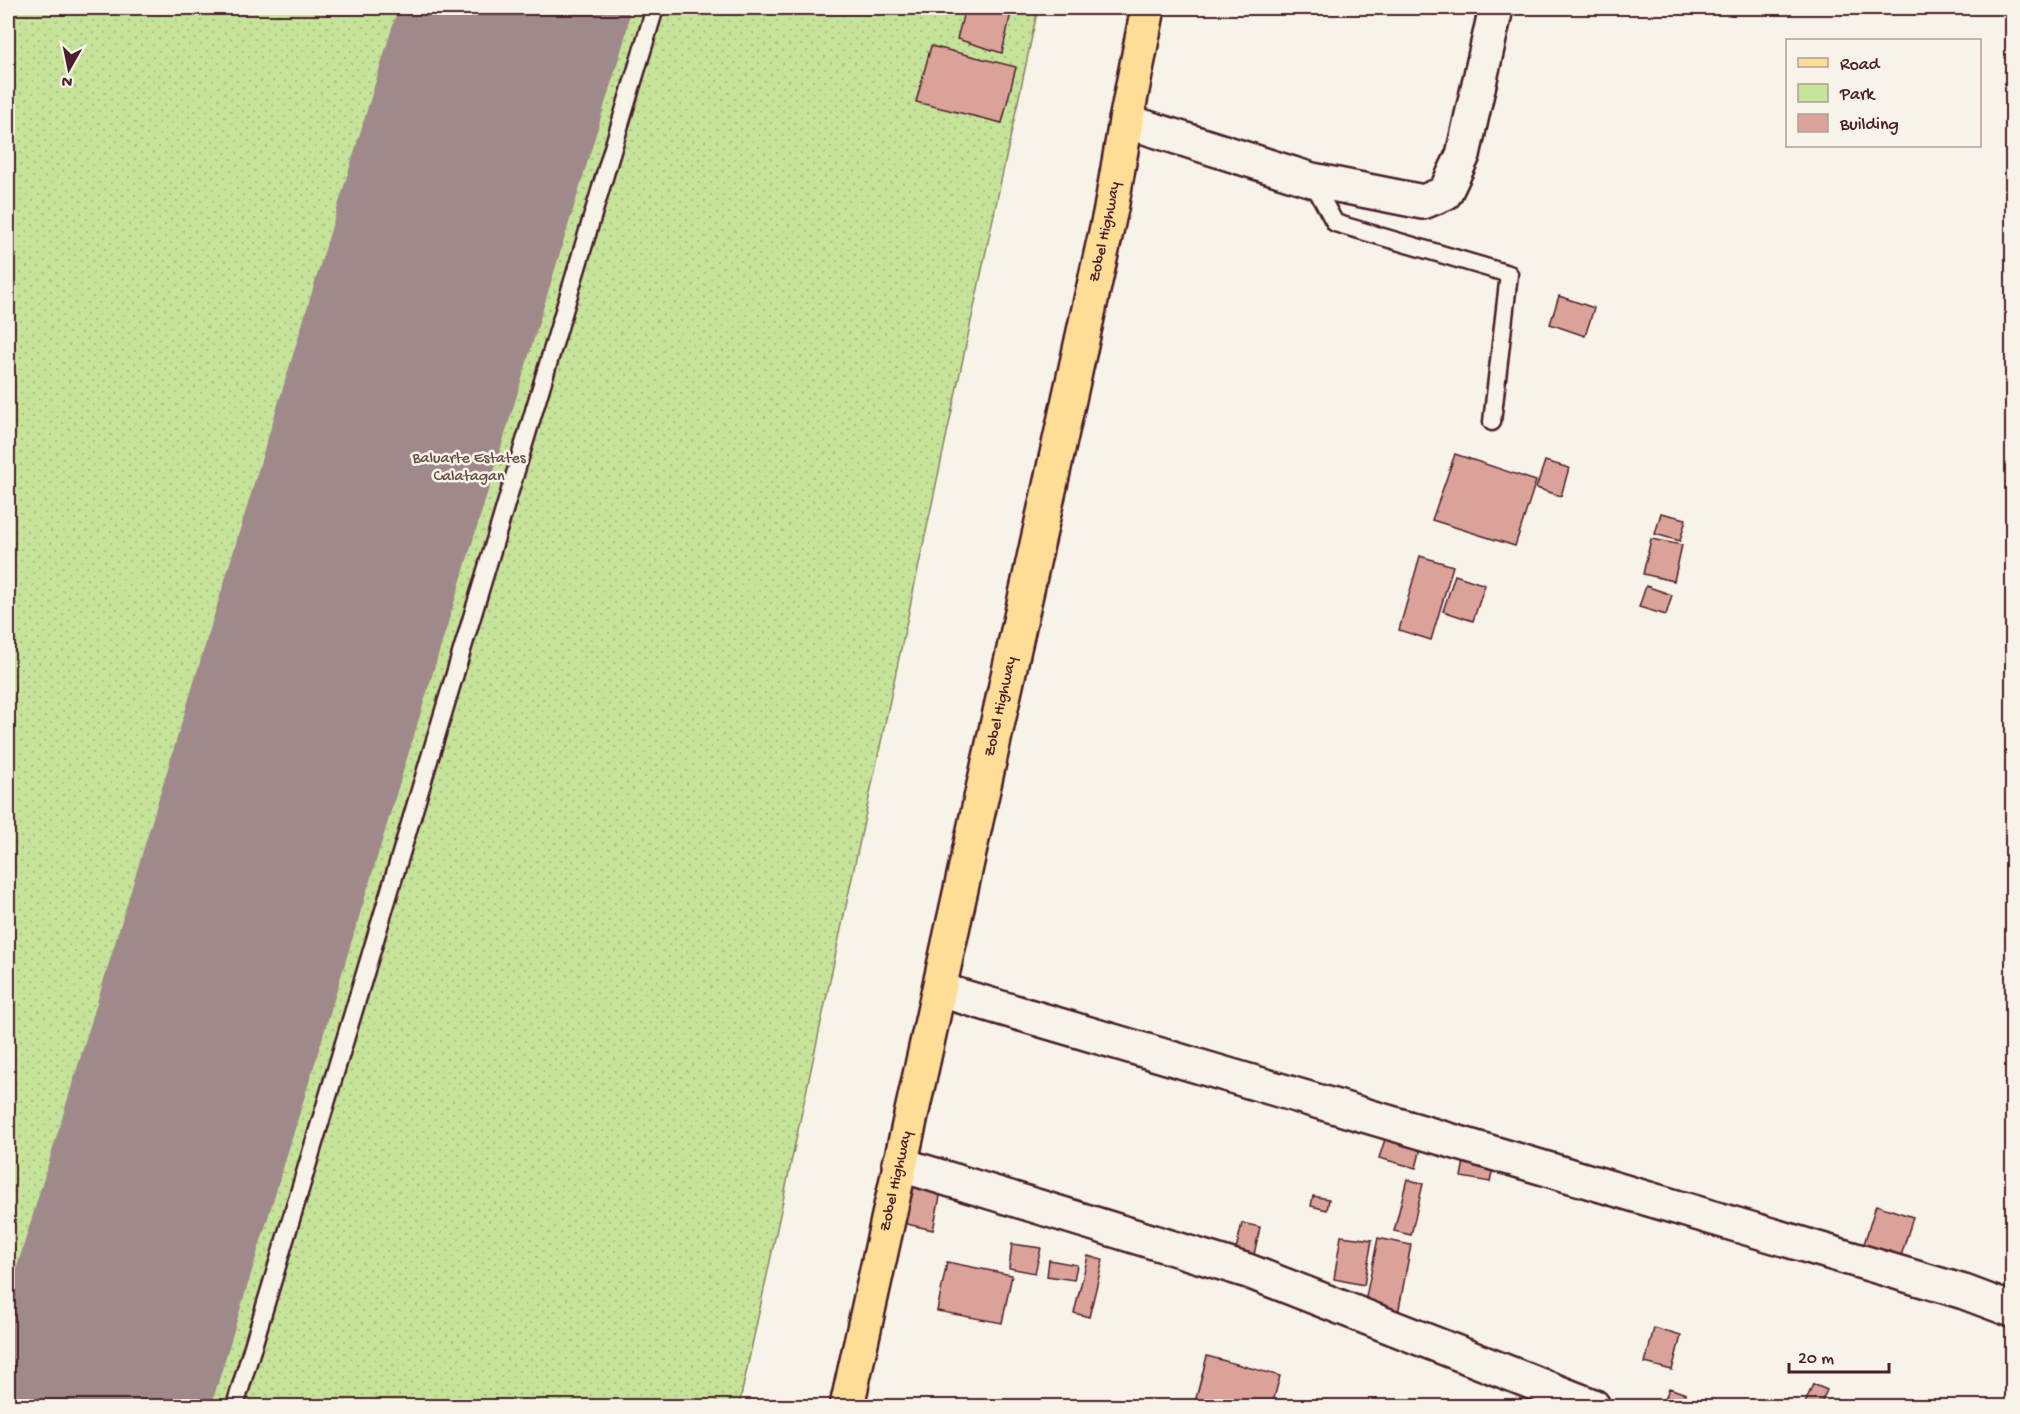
<svg xmlns="http://www.w3.org/2000/svg" width="2020" height="1414" viewBox="0 0 2020 1414" font-family="'Gochi Hand',sans-serif">
	<style>
		.green { fill: url(#green-dots); stroke: #888162; stroke-width: 1.5 }
		.lines { fill: none; stroke-linecap: round; stroke-linejoin: round }
		.runway { stroke: #a0898a; stroke-width: 226 }
		.building { fill: #dba299; stroke: #4a1f2b; stroke-width: 1.5 }
		.lane-casing { stroke: #4a1f2b; stroke-width: 21 }
		.street-casing { stroke: #4a1f2b; stroke-width: 38 }
		.primary-casing { stroke: #4a1f2b; stroke-width: 38 }
		.lane { stroke: #f7f3e8; stroke-width: 16 }
		.street { stroke: #f7f3e8; stroke-width: 33 }
		.primary { stroke: #fedd96; stroke-width: 33 }
		.labels { text-anchor: middle; dominant-baseline: central; stroke-width: 5; stroke-linejoin: round; paint-order: stroke }
		.street-label { font-size: 16px; fill: #4a1f2b; stroke: #f7f3e8 }
		.park-label { font-size: 16px; fill: #695047; stroke: #f7f3e8 }
	</style>
	<defs>
		<pattern id="green-dots" width="8" height="8" patternUnits="userSpaceOnUse" patternTransform="scale(1.5)"><rect width="8" height="8" fill="#c6e39a"/><path d="M2 2h.1M6 6h.1" fill="none" stroke="#acc285" stroke-width="1.8" stroke-linecap="round"/></pattern>
	</defs>
	<rect width="100%" height="100%" fill="#f7f3e8"/>
	<filter id="ink" filterUnits="userSpaceOnUse"><feTurbulence type="fractalNoise" baseFrequency=".0167" numOctaves="2"/><feDisplacementMap in="SourceGraphic" scale="12" xChannelSelector="R" yChannelSelector="G"/><feConvolveMatrix kernelMatrix="1 2 1 2 8 2 1 2 1" color-interpolation-filters="sRGB"/></filter>
	<g filter="url(#ink)">
		<path class="green" d="M8,8H1038L739,1406H8Z"/>
		<g class="lines">
			<path class="runway" d="M93,1406L516,8"/>
		</g>
		<path class="building" d="M965,8H1012L1002,53L957,39Z
			M931,46L1016,67L1002,123L916,102Z
			M1559,296L1594,308L1585,336L1550,324Z
			M1455,454L1536,481L1515,546L1432,520Z
			M1545,461L1569,468L1561,496L1536,488Z
			M1661,513L1686,519L1680,541L1655,534Z
			M1651,539L1682,545L1674,581L1643,574Z
			M1420,556L1453,566L1431,640L1399,630Z
			M1455,575L1485,585L1473,621L1443,611Z
			M1646,586L1672,595L1666,615L1639,607Z
			M1388,1130L1423,1140L1416,1168L1379,1158Z
			M1465,1156L1494,1162L1490,1182L1461,1177Z
			M907,1174L943,1182L933,1230L898,1222Z
			M1407,1179L1423,1184L1411,1235L1394,1231Z
			M1313,1196L1329,1199L1327,1210L1311,1206Z
			M1876,1205L1913,1217L1901,1256L1864,1244Z
			M1242,1223L1260,1227L1253,1259L1235,1254Z
			M1341,1236L1372,1240L1364,1285L1334,1279Z
			M1378,1238L1411,1245L1398,1314L1364,1307Z
			M1012,1244L1041,1248L1035,1273L1009,1268Z
			M1088,1256L1103,1260L1089,1317L1074,1313Z
			M1049,1260L1077,1265L1074,1280L1047,1276Z
			M947,1262L1012,1275L1002,1323L937,1311Z
			M1654,1328L1681,1336L1672,1370L1645,1363Z
			M1207,1356L1280,1376L1272,1406H1194Z
			M1813,1384L1827,1390L1820,1406H1804Z
			M1669,1388L1686,1394L1682,1406H1663Z"/>
		<g class="lines">
			<defs>
				<path id="lane" d="M1312,181L1335,223L1509,274L1492,422
					M235,1406L655,8"/>
				<path id="street" d="M1126,121L1312,180L1423,202L1445,193L1463,155L1496,8
					M940,990L1964,1292L2012,1310
					M899,1164L1248,1271L1593,1406"/>
				<g id="primary">
					<path id="s1" d="M847,1406L1111,209L1126,121L1148,8"/>
				</g>
			</defs>
			<use href="#lane" class="lane-casing"/>
			<use href="#street" class="street-casing"/>
			<use href="#primary" class="primary-casing"/>
			<use href="#lane" class="lane"/>
			<use href="#street" class="street"/>
			<use href="#primary" class="primary"/>
		</g>
	</g>
	<g class="labels">
		<g class="street-label">
			<text stroke="none"><textPath href="#s1" startOffset="1202">Zobel Highway</textPath></text>
			<text stroke="none"><textPath href="#s1" startOffset="716">Zobel Highway</textPath></text>
			<text stroke="none"><textPath href="#s1" startOffset="230">Zobel Highway</textPath></text>
		</g>
		<g class="park-label">
			<text x="469" y="459">Baluarte Estates<tspan x="469" dy="18">Calatagan</tspan></text>
		</g>
	</g>
	<rect width="2020" height="1414" fill="none" stroke="#f7f3e8" stroke-width="30"/>
	<rect x="15" y="15" width="1990" height="1384" fill="none" stroke="#4a1f2b" stroke-width="2" filter="url(#ink)"/>
	<rect x="1786" y="39" width="195" height="108" fill="#f7f3e8" stroke="#b29e9c" stroke-width="1.5"/>
	<rect x="1798" y="58" width="30" height="9" fill="#fedd96" stroke="#b29e9c" stroke-width="1.5"/>
	<text x="1840" y="69" font-size="18" fill="#4a1f2b">Road</text>
	<rect x="1798" y="84" width="30" height="18" fill="#c6e39a" stroke="#b29e9c" stroke-width="1.5"/>
	<text x="1840" y="99" font-size="18" fill="#4a1f2b">Park</text>
	<rect x="1798" y="114" width="30" height="18" fill="#dba299" stroke="#b29e9c" stroke-width="1.5"/>
	<text x="1840" y="129" font-size="18" fill="#4a1f2b">Building</text>
	<g transform="translate(69 69) rotate(189)" stroke="#f7f3e8" stroke-width="4.5" paint-order="stroke">
	<path d="M0-4.5L10 22L0 15L-10 22Z" fill="#4a1f2b"/>
	<text y="-9" font-size="16" font-weight="bold" text-anchor="middle" fill="#4a1f2b">N</text>
	</g>
	<path d="M1789 1363v9h100v-9" fill="none" stroke="#4a1f2b" stroke-width="3"/>
	<text x="1798" y="1363" font-size="18" fill="#4a1f2b" stroke="#f7f3e8" stroke-width="4.5" paint-order="stroke">20 m</text>
</svg>
